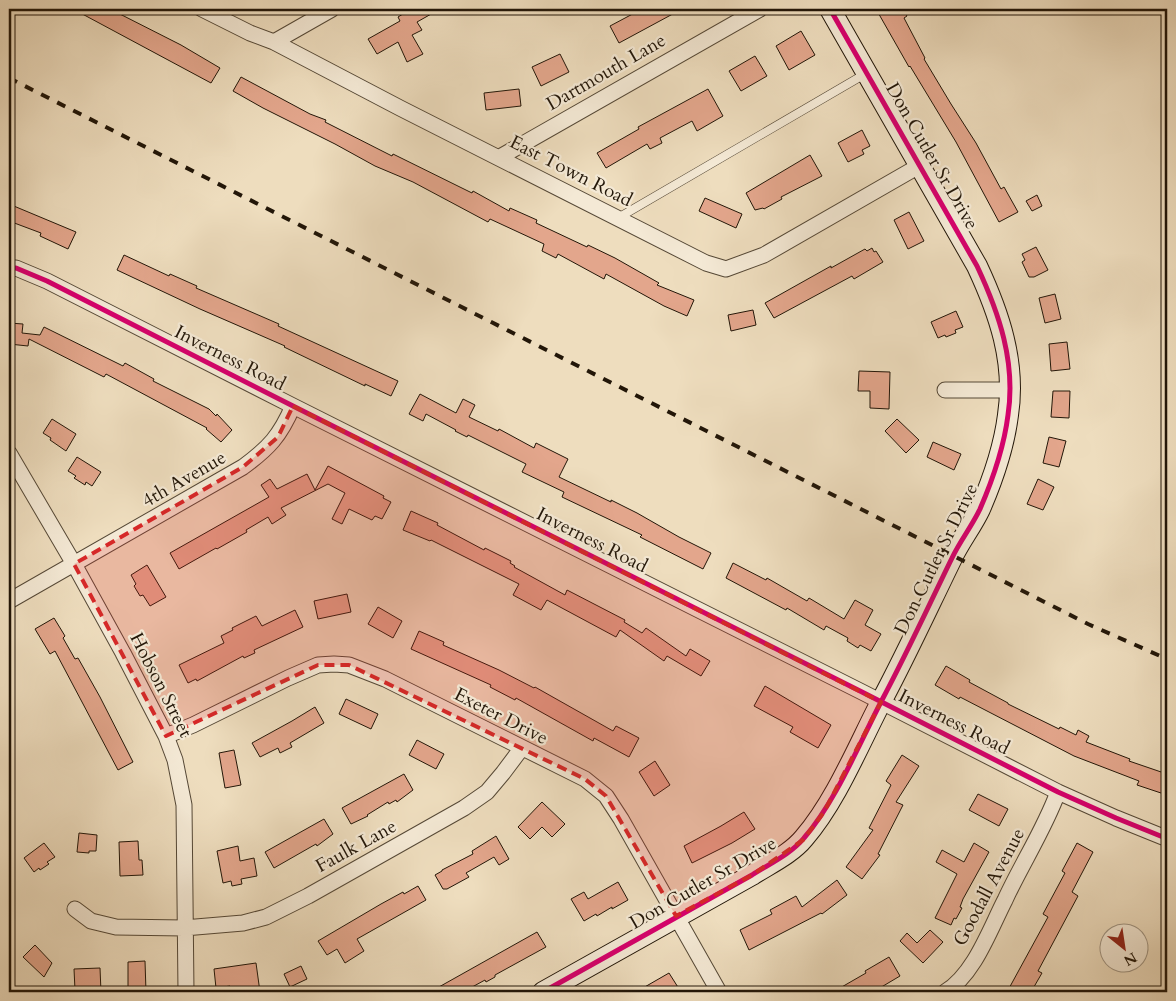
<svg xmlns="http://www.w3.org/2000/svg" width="1176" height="1001" viewBox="0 0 1176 1001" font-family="Cardo,serif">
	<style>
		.building { fill: #e3a68c; stroke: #221608 }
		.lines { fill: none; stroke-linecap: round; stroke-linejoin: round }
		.lane-casing { stroke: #554836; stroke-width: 9 }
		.street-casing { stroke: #554836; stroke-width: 17 }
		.secondary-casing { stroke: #221608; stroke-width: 22 }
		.lane { stroke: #f4e9d5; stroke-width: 8 }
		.street { stroke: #f4e9d5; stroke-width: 15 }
		.secondary { stroke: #f4e9d5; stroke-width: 20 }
		.rail { stroke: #221608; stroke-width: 4; stroke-dasharray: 9 9; stroke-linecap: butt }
		.cycleway-casing { stroke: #f4e9d5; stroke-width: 8 }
		.cycleway { stroke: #d6006c; stroke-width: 5 }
		.marked { fill: #d62828; fill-opacity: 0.2; stroke: #d62828; stroke-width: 4; stroke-dasharray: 10 6; stroke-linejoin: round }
		.labels { text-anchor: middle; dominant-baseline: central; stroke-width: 4.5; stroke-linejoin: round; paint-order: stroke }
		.street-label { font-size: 19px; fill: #221608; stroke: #f4e9d5 }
	</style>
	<rect width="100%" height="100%" fill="#eeddbe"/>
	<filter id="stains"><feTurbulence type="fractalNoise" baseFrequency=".004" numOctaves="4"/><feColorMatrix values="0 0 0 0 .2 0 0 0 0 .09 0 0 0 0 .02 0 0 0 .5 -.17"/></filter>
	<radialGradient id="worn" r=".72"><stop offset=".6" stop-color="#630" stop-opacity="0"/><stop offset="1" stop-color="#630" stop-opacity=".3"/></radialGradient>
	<path class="building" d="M73,9H110L181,45L220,68L211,83Z
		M411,9H440L417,22L422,30L412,35L423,54L407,62L398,42L377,54L368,39L400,21L398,17Z
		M642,9H682L619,43L610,26Z
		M876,9H903L907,16L904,18L925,58L924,59L951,104L976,143L1001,189L1004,187L1018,212L999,222L956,142L910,66L909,67Z
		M801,31L815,55L789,70L776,46Z
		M560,54L569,72L541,86L532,67Z
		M755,56L767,76L741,91L729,71Z
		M241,77L310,114L326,120L325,122L392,156L393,154L472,193L473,191L509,211L510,208L537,220L536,223L587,247L588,245L615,258L659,283L657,285L694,300L687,316L664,306L606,274L604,279L558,254L556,258L542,251L544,244L490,219L488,222L413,182L375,166L335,144L263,108L233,91Z
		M519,89L521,106L486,110L484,93Z
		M708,89L723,116L697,131L692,121L660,138L662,143L650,149L647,144L606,168L597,153L639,129L638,127Z
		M862,130L870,146L862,150L864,154L848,162L838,143Z
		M810,155L822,176L781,197L782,199L764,209L763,208L755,210L746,193Z
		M1037,195L1042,206L1032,211L1026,201Z
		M705,198L742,214L736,228L699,211Z
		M9,204L76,232L68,249L40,236L41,233L9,221Z
		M909,212L924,241L908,249L894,220Z
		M1036,247L1048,270L1034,277H1029L1022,262L1025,260L1022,254Z
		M872,248L874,252L876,251L883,262L854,279L852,276L774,318L765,303L831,266V268L865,249L867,251Z
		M124,255L169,276L170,274L197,286L196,288L279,324L278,326L398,381L391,396L365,384V386L284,347L285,346L200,309L117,270Z
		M1055,294L1061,319L1045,323L1039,298Z
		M753,310L756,325L731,331L728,315Z
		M956,311L963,327L955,330L956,333L946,337L945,335L938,338L931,322Z
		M9,323L23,324L22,333L40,335L44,327L123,366L125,363L154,379L153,381L209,409L216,416L217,414L232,430L221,442L206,429L207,428L106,374L104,377L29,339L28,346L9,344Z
		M1067,342L1070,369L1051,371L1049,344Z
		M859,371L890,372L889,409L870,408V391H858Z
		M1053,391H1070L1069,418L1051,417Z
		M420,394L456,413L463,399L475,405L469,417L498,431L499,429L534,448L536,443L568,459L559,477L611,502V500L637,513L679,537L711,553L703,569L640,537L642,535L562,497L564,492L522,472L526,464L468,435L467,437L455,431L456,430L426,414L423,421L409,414Z
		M52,419L76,434L66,451L50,440L51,438L43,433Z
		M897,419L919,440L906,453L885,431Z
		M1049,437L1066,441L1059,467L1043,463Z
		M933,442L961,454L954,470L927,457Z
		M77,457L101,472L92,486L86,482L85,485L74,478L76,476L68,471Z
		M328,466L384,496L383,498L391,502L382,519L375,516L372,520L349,509L342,524L332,519L345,493L328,484L281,508L286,515L272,524L268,517L246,530L247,532L217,549L216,548L179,569L170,553L269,497L261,485L270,479L277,489L307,474L315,490Z
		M1038,479L1054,487L1043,510L1027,504Z
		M411,511L438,523L437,525L484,550L485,548L511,561L510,563L515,566L514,567L565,595L567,590L625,620L624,622L642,633L646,628L686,656L690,649L710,661L701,676L667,656L664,661L620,630L616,637L547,600L541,610L513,595L519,584L431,540L430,541L403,530Z
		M733,563L766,580L767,578L807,601L809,598L844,619L855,600L873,610L865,625L881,634L871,651L860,645L858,648L847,641L848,638L826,626L824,630L787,608L786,610L726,578Z
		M147,565L166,597L150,606L143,595L140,596L134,586L136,584L131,575Z
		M347,594L351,612L318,619L314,601Z
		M378,607L402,621L393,638L368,624Z
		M295,610L303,627L254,650L255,653L244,658L243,656L197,681L196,679L188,683L179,665L224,643L221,636L233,630L232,628L256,616L262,626Z
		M54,618L65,636L63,638L75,659L78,658L100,697L133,762L118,770L55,651L50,654L35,629Z
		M419,631L444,642L443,645L499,670L534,688L535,687L613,731L616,726L639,738L629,757L594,738L593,741L516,698L515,700L490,687L491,685L411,649Z
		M946,666L970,680L969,682L1008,703V704L1059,729L1060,727L1076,735L1078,730L1089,736L1086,742L1130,759L1129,761L1167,774V783L1164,794L1137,785L1139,781L1074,756L960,697L959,699L935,685Z
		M765,686L831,725L818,748L790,732L793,727L754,706Z
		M346,699L378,714L371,729L339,714Z
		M315,707L324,723L290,743L292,747L280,753L278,748L260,757L252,743L292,721Z
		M417,740L444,754L436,769L409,755Z
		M234,750L241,785L225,788L219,753Z
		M902,755L919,766L896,802L903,805L878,854L880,855L862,879L846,867L873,830L869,828L891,785L886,781Z
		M655,761L670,785L654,796L639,772Z
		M404,774L413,790L397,802L396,800L389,804L388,802L367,815L368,816L351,824L342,808Z
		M978,794L1008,809L999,826L969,810Z
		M542,802L565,824L552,837L542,827L530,839L518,827Z
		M744,812L755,829L732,843L692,863L684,846L721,826Z
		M324,819L333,834L317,846L316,844L274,868L265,852Z
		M79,833L97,835L96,851H89V853L77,852Z
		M496,836L509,859L499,865L494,857L466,873L469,877L447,889H443L435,875L442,871V870L473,854L472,851Z
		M138,841L139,860H142L143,875L120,876L119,842Z
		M44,843L55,857L47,862L49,864L40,870L39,868L34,872L24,858Z
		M974,843L989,852L963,899L960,907L962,908L956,919L954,918L951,925L935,918L957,874L936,862L942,850L964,862Z
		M1077,843L1093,852L1072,892L1078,896L1038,971L1042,973L1031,992H1007L1048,917L1043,914L1065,873L1062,871Z
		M238,846L240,861L254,858L257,876L241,879L242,884L232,886L231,881L223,883L217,851Z
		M837,880L847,895L822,914L821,913L749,950L740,930L772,914L770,910L796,896L802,907Z
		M618,882L628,900L612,909V907L597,916L596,914L584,921L571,899L584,892L588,899Z
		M418,886L426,900L357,939L364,951L345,963L337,949L327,955L318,941L381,904L403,892L404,894Z
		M930,930L943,942L923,963L900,941L907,933L917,943Z
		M537,932L546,947L495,975V977L486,982L485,980L463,992H430Z
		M35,945L52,963L44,977L23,957Z
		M889,957L900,976L873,992H833L866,973L865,971Z
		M145,961L146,992H128V962Z
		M256,963L260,992H231L230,986L216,988L214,969Z
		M301,966L307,979L290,987L284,974Z
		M100,968L101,992H85V989L75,990L74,969Z
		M669,973L681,992H636Z"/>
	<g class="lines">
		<defs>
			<path id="lane" d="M618,218L865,74"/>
			<path id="street" d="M202,9L250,33L274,42L400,108L706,263L726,269L764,255L919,166
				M274,42L332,9
				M500,157L760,9
				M9,268H16L47,281L293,406L862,692L1058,792L1116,818L1163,837
				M945,390H1011
				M9,453L74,564L123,653L166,736L175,760L184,805L186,992
				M9,601L243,467C269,448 280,436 293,406
				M166,736L193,725L288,678L318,665L334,664L349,665L385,679L585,779L606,796L621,819L719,992
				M75,909L91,921L116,927L184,928L243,923L266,917L308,896L464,808L487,792L503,773L521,749
				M945,992C974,975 990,929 1005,900C1022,863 1044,830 1058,792"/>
			<path id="secondary" d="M543,992L752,875C769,864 791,854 804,838C836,801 859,744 882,700C907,653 929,605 952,558C960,541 972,526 980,509C993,479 1004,447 1008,415C1016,362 999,313 977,266L830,9"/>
		</defs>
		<use href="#lane" class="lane-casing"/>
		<use href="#street" class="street-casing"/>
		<use href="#secondary" class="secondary-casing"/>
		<use href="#lane" class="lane"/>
		<use href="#street" class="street"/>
		<use href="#secondary" class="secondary"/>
		<path class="rail" d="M9,78L1088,624L1167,659"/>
		<defs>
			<path id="cycleway" d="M9,268H16L47,281L293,406L862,692L1058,792L1116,818L1163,837
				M543,992L752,875C769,864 791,854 804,838C836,801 859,744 882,700C907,653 929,605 952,558C960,541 972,526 980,509C993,479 1004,447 1008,415C1016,362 999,313 977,266L830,9"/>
		</defs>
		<use href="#cycleway" class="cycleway-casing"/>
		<use href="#cycleway" class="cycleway"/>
	</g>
	<path class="marked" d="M293,406L881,702L824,812L803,840L752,875L676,916L606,796L585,779L349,665H318L166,736L74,564L243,467L278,437Z"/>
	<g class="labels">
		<g class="street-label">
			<text transform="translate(606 72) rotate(-30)">Dartmouth Lane</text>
			<text transform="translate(932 156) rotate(60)">Don Cutler Sr Drive</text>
			<text transform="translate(571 171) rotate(27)">East Town Road</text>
			<text transform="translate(230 358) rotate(27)">Inverness Road</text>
			<text transform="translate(184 479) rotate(-30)">4th Avenue</text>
			<text transform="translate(592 540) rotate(27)">Inverness Road</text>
			<text transform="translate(936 559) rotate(-64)">Don Cutler Sr Drive</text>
			<text transform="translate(161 685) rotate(63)">Hobson Street</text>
			<text transform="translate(501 716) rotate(27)">Exeter Drive</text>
			<text transform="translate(954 722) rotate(27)">Inverness Road</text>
			<text transform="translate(356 846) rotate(-29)">Faulk Lane</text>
			<text transform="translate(703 883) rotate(-30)">Don Cutler Sr Drive</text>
			<text transform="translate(989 887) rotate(-62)">Goodall Avenue</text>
		</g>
	</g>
	<rect width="1176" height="1001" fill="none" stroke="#eeddbe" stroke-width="30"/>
	<rect x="10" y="10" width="1156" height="981" fill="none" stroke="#221608" stroke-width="2.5"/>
	<rect x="15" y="15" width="1146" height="971" fill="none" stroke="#221608"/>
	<g transform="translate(1124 948) rotate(150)"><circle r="24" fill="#f4e9d5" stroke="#a09583"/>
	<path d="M0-4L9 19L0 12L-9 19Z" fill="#8f2418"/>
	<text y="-8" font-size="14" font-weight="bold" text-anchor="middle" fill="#221608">N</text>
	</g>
	<rect width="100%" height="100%" filter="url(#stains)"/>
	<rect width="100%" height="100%" fill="url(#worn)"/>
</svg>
